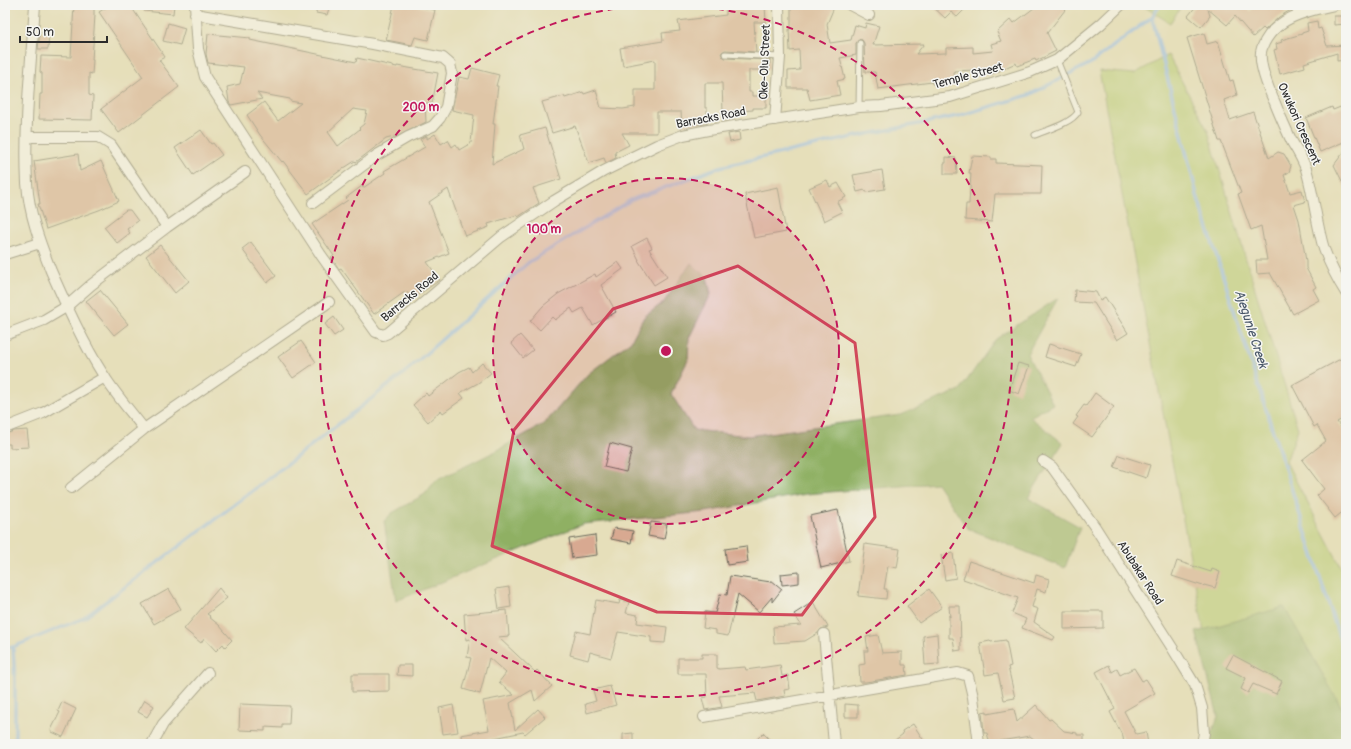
<svg xmlns="http://www.w3.org/2000/svg" width="1351" height="749" viewBox="0 0 1351 749" font-family="Pangolin,sans-serif">
	<style>
		.green { fill: #b4cc71; stroke: #707c4e }
		.forest { fill: #8fb063; stroke: #5d6e47 }
		.lines { fill: none; stroke-linecap: round; stroke-linejoin: round }
		.stream { stroke: #8bbaf7; stroke-width: 3.5 }
		.building { fill: #d8a991; fill-rule: evenodd }
		.service-casing { stroke: #6c6a5d; stroke-width: 7 }
		.minor-casing { stroke: #6c6a5d; stroke-width: 12 }
		.service { stroke: #fff; stroke-width: 5 }
		.minor { stroke: #fff; stroke-width: 10 }
		.marked { fill: none; stroke: #d1495b; stroke-width: 3; stroke-linejoin: round }
		.ring { fill: none; stroke: #c2185b; stroke-width: 2; stroke-dasharray: 7 5 }
		.labels { text-anchor: middle; dominant-baseline: central; stroke-width: 3; stroke-linejoin: round; paint-order: stroke }
		.street-label { font-size: 12px; fill: #2b2b2b; stroke: #f6f6f2 }
		.water-label { font-size: 13px; font-style: italic; fill: #485668; stroke: #f6f6f2 }
		.centre { fill: #c2185b; stroke: #f6f6f2; stroke-width: 2 }
		.ring-label { font-size: 12px; text-anchor: middle; font-weight: bold; fill: #c2185b; stroke: #f6f6f2; stroke-width: 3; stroke-linejoin: round; paint-order: stroke }
	</style>
	<rect width="100%" height="100%" fill="#f6f6f2"/>
	<filter id="ink" filterUnits="userSpaceOnUse"><feTurbulence type="fractalNoise" baseFrequency=".025" numOctaves="2"/><feDisplacementMap in="SourceGraphic" scale="8" xChannelSelector="R" yChannelSelector="G"/><feConvolveMatrix kernelMatrix="1 2 1 2 8 2 1 2 1" color-interpolation-filters="sRGB"/></filter>
	<filter id="wash" filterUnits="userSpaceOnUse"><feTurbulence type="fractalNoise" baseFrequency=".012" numOctaves="4" result="noise"/><feDisplacementMap in="SourceGraphic" scale="16" xChannelSelector="R" yChannelSelector="G"/><feGaussianBlur stdDeviation="0.9" result="paint"/><feColorMatrix in="noise" values="0 0 0 0 0 0 0 0 0 0 0 0 0 0 0 0 0 1.4 0 .05"/><feComposite in="paint" operator="in"/></filter>
	<g filter="url(#wash)">
		<rect width="100%" height="100%" fill="#e6dfba"/>
		<path class="green" d="M1142,5H1182L1170,23Z
			M1168,55L1208,131L1248,266L1298,429L1286,462L1346,576V744H1225L1099,71L1134,74Z"/>
		<path class="forest" d="M691,263L707,277L711,294L689,338L688,360L671,394L694,430L748,436L900,415L960,390L996,339L1058,298L1027,354L1053,404L1030,417L1063,443L1028,498L1080,527L1065,568L967,528L937,483L806,494L705,512L583,524L396,601L384,521L392,513L425,494L435,481L496,451L545,423L588,374L631,341L644,317L664,302Z
			M1284,607L1346,715V744H1208L1218,716L1196,632Z"/>
		<g class="lines">
			<path class="stream" d="M1160,5L1152,17L1197,195L1346,658
				M5,647H13L84,618L259,486L403,374L529,262L631,200L720,167L853,137L958,116L1029,95L1091,63L1152,17
				M13,647L15,681V744"/>
		</g>
		<g id="blocks">
			<path class="building" d="M74,5H94V16L95,15L92,60H93L92,74L89,73V95L93,96L92,120L39,119L40,94H42V73L40,72L41,56L71,57Z
				M110,5H130L165,57L159,60L179,87L119,133L101,109L143,77L99,12Z
				M145,5H174L173,14L144,11Z
				M317,5H330L327,15L316,13Z
				M394,5H414L435,10L428,40L415,37L412,45L386,40Z
				M726,5H765L766,22H754L756,52L725,50L722,52L721,54L725,58L770,60V70H749V92H752V96H766V108H753V110L723,112L722,83H705V108H707V124L682,125L681,112H657V133H622L629,145L615,152L616,158L606,163L604,158L589,163L575,126L552,133L542,102L564,96L565,98L583,92L584,94L596,90L601,108L623,109L635,107V90H655V60L623,66L620,48L663,41L662,33L680,31L678,21L726,15Z
				M791,5H835L827,24L830,43L851,40L855,25L865,28L866,23L879,26L873,45L924,44L916,54L946,53V48L973,47V53L993,51L991,44L1001,41L997,32L1011,19L1014,23L1038,5H1069L1047,33L1056,51L1036,61L1035,59L1017,66L1016,63L1000,70V71L992,74L977,76L976,70L954,71L955,83L932,84V82L878,89L875,72H865L864,43L862,40L860,39L856,43V55L840,58L845,79L837,81L840,95L810,100L807,88H788V71L800,70L799,50L790,51L789,29H791Z
				M931,5H969L957,17L951,12L945,18Z
				M1197,5H1243L1250,11L1257,5H1307L1289,11L1279,17L1265,30L1263,28L1253,37L1235,16L1227,25L1208,9L1210,16L1201,27L1188,16Z
				M1334,16H1346V24L1334,25Z
				M1317,21L1318,29L1321,28L1327,46L1346,45V60L1337,61V53L1304,63L1305,67L1280,74L1274,50L1277,49L1276,44L1282,42L1281,40L1302,34V33L1308,31L1307,23Z
				M168,23L185,28L180,45L163,41Z
				M40,32L49,33L48,49H38Z
				M1204,33L1207,44L1218,41L1230,81L1233,80L1237,95L1224,100L1230,120L1253,112L1269,158L1278,152L1284,154L1291,166L1289,172L1284,175L1290,193L1302,190L1305,202L1294,205L1299,220L1306,261V268L1316,287L1313,289L1319,300L1293,314L1270,273L1257,274L1256,260H1267L1261,226L1251,230L1238,194L1241,193L1221,141H1219L1187,38Z
				M208,34L250,38V40L356,62L357,58L397,67V66L438,73L432,104L425,103L426,122L398,136L386,139L356,162L355,161L341,170L308,194L283,161L282,162L260,135L247,115L264,102L278,121L301,103L290,101V99L257,93L262,99L231,105L229,102L227,87L240,84L244,67L208,63L206,54ZM353,109L367,111L364,124L359,128L360,129L338,146L328,132Z
				M472,68L499,75L496,86H498L493,124H495L492,164L524,149L520,135L545,128L561,179L533,188L539,203L518,217L517,215L488,224L489,227L465,236L448,189L429,202L449,253L427,262L440,280L412,299L406,291L374,314L341,268L339,269L335,263L331,258L334,256L312,224L348,200L346,198L362,186L363,188L385,173L384,171L425,147L420,139L427,136V139L435,134L441,144L448,140L452,147L456,144L459,150L471,143L474,115L452,110L459,77L469,79Z
				M1343,106L1346,113V116L1343,118L1346,126V141L1320,152L1306,118L1332,107L1333,110Z
				M201,130L211,144L213,143L222,155L193,175L175,148Z
				M739,132L740,140L730,142L728,134Z
				M1346,149V189L1334,165Z
				M78,154L80,171L101,161L119,201L99,210L46,229L38,204H40L34,161Z
				M972,156L991,157V159H996V163L1042,165L1041,194H995L992,222L965,220L966,204H969L971,173H969Z
				M946,157L956,158L957,174H944V163H946Z
				M882,170L885,189L866,192L865,190L857,192L853,175Z
				M827,180L830,187L838,183L846,197L837,202L842,212L824,221L809,188Z
				M778,187L786,232L754,238L745,194Z
				M126,210H130L138,221L127,229L130,233L117,243L104,227Z
				M647,238L652,248L649,249L667,277L654,285L638,260H639L632,246Z
				M251,242L276,276L267,283L242,249Z
				M160,245L189,281L175,293L146,256Z
				M618,262L623,269L601,285L616,312L593,325L583,308L574,313L571,308L555,320L552,317L540,330L530,321L543,306L558,294L595,274L596,277Z
				M100,290L128,324L114,335L86,301Z
				M1075,290L1096,292L1100,300L1105,297L1128,333L1117,340L1094,303L1074,302Z
				M334,317L343,330L334,336L325,324Z
				M520,335L533,350L523,358L511,343Z
				M301,341L316,362L293,378L278,357Z
				M1049,344L1081,354L1076,367L1045,357Z
				M1346,356V417L1337,422L1346,434V509L1335,518L1317,495L1324,489L1302,460L1326,441L1317,425L1314,427L1292,385Z
				M482,363L491,373L478,383L460,393L464,398L443,413L441,410L428,422L413,405L426,393L428,396L459,372L469,367L472,372Z
				M1018,363L1029,366L1019,394L1009,390Z
				M1095,393L1114,407L1092,437L1073,424L1078,417L1076,416L1084,405L1086,406Z
				M27,430L29,447L10,448V444H5V434L14,431Z
				M610,443L632,449L626,472L604,467Z
				M1119,455L1150,465L1146,478L1114,467Z
				M838,510L849,561L821,568L810,516Z
				M651,522L667,524L664,539L648,536Z
				M614,528L633,531L631,543L611,539Z
				M595,535L597,555L572,558L569,539Z
				M865,544L900,549L897,568L888,566L884,589H887L886,599L858,596Z
				M746,546L748,562L727,565L725,549Z
				M953,553L956,578L945,580L941,555Z
				M969,561L1034,583L1036,575L1049,579L1046,592L1037,589L1032,607L1038,609L1034,622L1055,637L1053,640L1022,628L1026,619L1012,613L1018,598L963,579Z
				M1177,561L1211,572L1212,569L1220,572L1215,588L1204,585L1203,586L1172,576Z
				M799,572V583L782,585L781,574Z
				M730,576L771,582V580L782,589L772,602V597L759,612L738,594L728,636L716,634V630L703,628L705,612L715,613L720,594L727,595Z
				M509,587L511,607L499,609L496,589Z
				M219,588L227,598L207,614L210,616L209,617L219,625L232,640L225,647L223,644L216,651L204,638L201,643L184,629Z
				M169,589L181,609L154,624L142,604Z
				M929,589L942,607L919,623L907,606Z
				M596,600L619,604L620,600L629,602L626,613L638,615L637,623L667,627L665,643L651,642V637L618,632L611,658L590,652L588,660L570,655L576,631L590,634Z
				M813,602L828,627L821,629L818,633L805,641L774,643L773,627L801,625L794,614Z
				M949,606H960L961,650L955,651L953,638H949V615L950,617Z
				M507,610L509,636L498,637L535,672L537,670L552,686L535,701L532,690L510,703L515,730L538,709L545,717L525,734L523,732L480,741V744H462L461,735L489,730L483,701L514,695L499,682L506,673L489,658L480,694L463,689L471,658L467,657L470,639L466,640L464,614Z
				M1064,611H1103V628L1064,629Z
				M937,634L939,664L925,665L923,636Z
				M878,635L882,653L902,652V665H906L907,675L866,682H860L859,665L865,664L864,651H868L866,637Z
				M1006,640L1011,666L1008,667L1015,698L1004,700L998,673L985,675L980,643L990,641L991,642Z
				M702,654H717V668L719,669L745,667L746,670L780,665L782,676L788,675L790,689L784,690L785,696L757,701L755,693L719,696L722,707L705,710L702,698L707,697L706,674H678V658H702Z
				M1233,655L1282,681L1276,694L1253,684L1248,693L1241,689L1246,678L1226,668Z
				M398,665H412V676L397,675Z
				M1109,665L1112,672L1117,669L1120,675L1134,668L1142,681L1146,679L1155,693L1124,711L1136,734L1146,732L1148,744H1124L1123,737L1110,712L1115,709L1096,672Z
				M352,674H389V691L352,692Z
				M610,686L616,705L587,713L585,704L596,701L593,690Z
				M145,700L154,706L147,717L138,712Z
				M62,702L76,709L63,737L52,732L51,730L60,712L58,711Z
				M240,704L290,706L289,724H282V728L265,727V731L239,730Z
				M845,704L858,705V717H845Z
				M453,705L458,732L443,734L439,708Z
				M1036,705L1049,720L1051,719L1064,731L1077,733V735H1084V744L1049,742L1048,744H1040L1030,736L1000,741L1001,744H990L987,733H984L982,712L987,711V714L1014,709L1017,722Z
				M913,724L926,744H890L903,734L902,731Z
				M633,733V744H623V734Z
				M763,733L774,744H752Z"/>
		</g>
	</g>
	<g filter="url(#ink)">
		<use href="#blocks" fill-opacity="0" stroke="#6c6a5d" stroke-width="1"/>
		<g class="lines">
			<defs>
				<path id="service" d="M725,54L780,57
					M859,107L860,43
					M1035,135C1047,130 1072,123 1078,112L1057,60"/>
				<path id="minor" d="M35,5C31,64 24,124 27,183C29,214 40,243 51,271C67,307 83,343 104,376C116,395 131,412 144,429
					M195,5L198,49L205,77L321,255L376,332L383,335L388,333L501,237L554,201L604,171L657,145L683,135L708,130L859,107L881,106L950,97L1030,72L1057,60L1101,24L1121,5
					M850,5L869,15
					M1334,5C1306,11 1273,18 1262,48C1257,61 1269,90 1275,103C1280,116 1286,129 1292,142C1297,150 1303,160 1306,169C1314,195 1316,223 1324,249C1330,265 1337,279 1346,293
					M195,14L373,44L443,58L450,64L452,73L446,107L440,118L433,126L408,137L377,155L313,203
					M775,120L780,57L779,5
					M167,227L245,172
					M5,254L40,243
					M5,335L44,320L66,307L91,285L167,227L111,145L98,137H27
					M5,428L43,413L105,377
					M1043,461L1052,467L1095,527L1173,649L1195,685L1202,708L1204,733L1202,744
					M71,488L144,429L329,302
					M824,634L834,744
					M704,717L958,673L968,676L973,697L979,744
					M152,744L163,724L208,673"/>
			</defs>
			<use href="#service" class="service-casing"/>
			<use href="#minor" class="minor-casing"/>
			<use href="#service" class="service"/>
			<use href="#minor" class="minor"/>
		</g>
	</g>
	<path d="M0 0H1351V749H0ZM738,266L855,343L875,517L802,615L657,612L492,546L514,430L613,309Z" fill="#e6dfba" fill-opacity=".55" fill-rule="evenodd"/>
	<path class="marked" d="M738,266L855,343L875,517L802,615L657,612L492,546L514,430L613,309Z"/>
	<circle cx="666" cy="351" r="173" fill="#c2185b" fill-opacity=".12"/>
	<g class="ring">
		<circle cx="666" cy="351" r="173"/>
		<path d="M669 5A346 346 0 1 1 663 5"/>
	</g>
	<g class="labels">
		<g class="street-label">
			<text transform="translate(765 62) rotate(-88)">Oke-Olu Street</text>
			<text transform="translate(968 76) rotate(-15)">Temple Street</text>
			<text transform="translate(711 118) rotate(-11)">Barracks Road</text>
			<text transform="translate(1299 124) rotate(66)">Owukori Crescent</text>
			<text transform="translate(410 297) rotate(-40)">Barracks Road</text>
			<text transform="translate(1140 573) rotate(57)">Abubakar Road</text>
		</g>
		<g class="water-label">
			<text transform="translate(1251 329) rotate(72)">Ajegunle Creek</text>
		</g>
	</g>
	<circle cx="666" cy="351" r="6" class="centre"/>
	<g class="ring-label">
		<text x="421" y="111">200 m</text>
		<text x="544" y="233">100 m</text>
	</g>
	<rect width="1351" height="749" fill="none" stroke="#f6f6f2" stroke-width="20"/>
	<path d="M20 36v6h87v-6" fill="none" stroke="#2b2b2b" stroke-width="2"/>
	<text x="26" y="36" font-size="12" fill="#2b2b2b" stroke="#f6f6f2" stroke-width="3" paint-order="stroke">50 m</text>
</svg>
